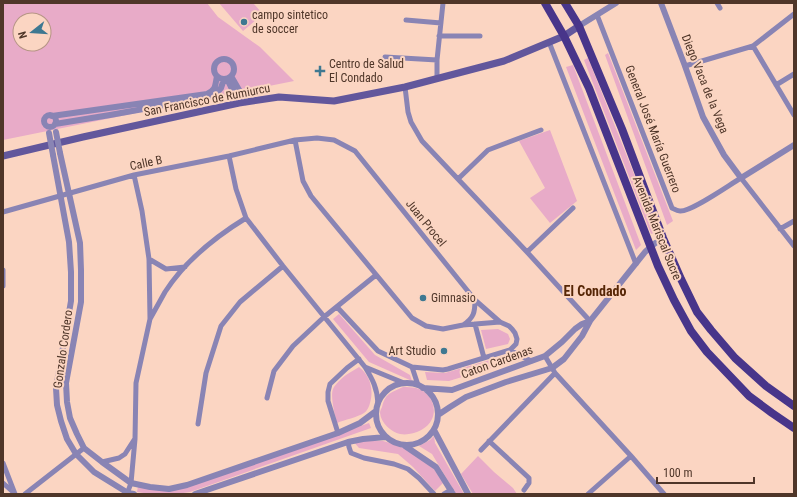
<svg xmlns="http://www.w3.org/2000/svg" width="797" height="497" viewBox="0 0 797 497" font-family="'Roboto Condensed',sans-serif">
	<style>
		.green { fill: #e8abc8; fill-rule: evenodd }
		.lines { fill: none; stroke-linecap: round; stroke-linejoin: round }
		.minor { stroke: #8984b4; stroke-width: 5 }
		.tertiary { stroke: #8984b4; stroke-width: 6 }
		.secondary { stroke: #62579c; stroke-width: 7 }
		.primary { stroke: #48358a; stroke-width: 8 }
		.tertiary-bridge { stroke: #8984b4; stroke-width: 6 }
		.poi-dot { fill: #3e7891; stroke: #fbd5c2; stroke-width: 1.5 }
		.labels { text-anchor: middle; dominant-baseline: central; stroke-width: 4; stroke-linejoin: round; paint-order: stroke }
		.poi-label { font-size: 12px; fill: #4f3629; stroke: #fbd5c2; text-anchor: start }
		.street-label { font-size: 12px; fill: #4f3629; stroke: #fbd5c2 }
		.quarter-label { font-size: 14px; font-weight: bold; fill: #562606; stroke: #fbd5c2 }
	</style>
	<rect width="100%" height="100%" fill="#fbd5c2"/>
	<path class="green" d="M3,3H207L218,17L260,47L294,81L3,140ZM20,20H44V44H20Z
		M219,3H253L263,14L243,31Z
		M608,53L673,221L667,225L605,55Z
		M588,58L657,232L651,234L584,60Z
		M573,65L641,245L636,250L566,67Z
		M550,130L577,201L550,223L530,198L545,188L519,141Z
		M339,314L375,355L410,375L412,381L369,362L333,319Z
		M498,329L508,334L510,339L508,344L486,349L481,330Z
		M511,354L514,361L449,381L427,380L425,372L445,373Z
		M359,367C370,375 374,390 370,403C369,407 367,411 364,413C358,417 344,420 337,423C335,416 330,396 333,389C335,384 342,378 346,375C350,372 355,370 359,367Z
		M403,387C407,387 412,387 416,388C429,391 438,406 432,419C427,430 412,436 400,434C391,432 381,423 380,413C380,411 381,409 382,407C383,402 385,397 389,394C393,391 399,389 403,387Z
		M369,423L371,428L190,492C172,495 155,495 137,492L138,486L188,487Z
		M434,436L435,443L464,494H456L432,454L419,446L430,440Z
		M353,441H383L404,447L434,469L443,483L435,491L413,467L398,454L359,448Z
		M478,456L494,472L513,488L517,494H473L461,474Z"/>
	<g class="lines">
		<path class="minor" d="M717,3L720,8
			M597,15L672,208C674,209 677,211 680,211C691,212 729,185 741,178L794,246
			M406,20L441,23
			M439,36H480
			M549,42L636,264
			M753,46L794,115
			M385,57L437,60
			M685,66L753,46L794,14
			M437,78V60L443,3
			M776,85L794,74
			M405,87L408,112L411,122L422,141L527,252L590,321
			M295,140L303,181L311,196L412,318L426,326L443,329L463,325L500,322
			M229,156L236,189L246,218L283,266L365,367C373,380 377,388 378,403
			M458,179L488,150L541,130
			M3,212L134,175L229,156L295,140L317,138L334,140L355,151L475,300L500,322L509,326L512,329L515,333L517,339L516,344L510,350L448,369L443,370L412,367L378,351L337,307
			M780,229L794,221
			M527,252L573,208
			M149,259L166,269L185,267
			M3,270V286
			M150,319C155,310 160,301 165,292C185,261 215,237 246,218
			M475,324L484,358
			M463,325C474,318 475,312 475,300
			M510,350L531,361
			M545,356L555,373L631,456L664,494
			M365,367L404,383
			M412,367L418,385
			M267,398L274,371L293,346L324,317L376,275
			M198,424L206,373L221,326L240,302L283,266
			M338,433L328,401V392L330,384L347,368L359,359
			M489,441L529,478V483L524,490
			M348,442L349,447L351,453L364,458L394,464L408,469L419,478L434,494
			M481,450L555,373
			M102,462L119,458L125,454L134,440
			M3,463L15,494
			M3,483L13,492
			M25,494L84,448
			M127,494L131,483L135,439L136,383L150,319L149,259L142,211L134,175
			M444,494L451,490
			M588,494L631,456"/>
		<path class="tertiary" d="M661,3L685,66L703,117L724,155L741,178L794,145
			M579,26L616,3
			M214 69a10 10 0 1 1 20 0a10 10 0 1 1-20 0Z
			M231,76L246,102
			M227,79L239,103
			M44 121a6 6 0 1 1 12 0a6 6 0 1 1-12 0Z
			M52,116L207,94C216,90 215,86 217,76
			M55,124L110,115L193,100L214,96L221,88L224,79
			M60,153L80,243L81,270V302L66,383L67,402L70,418L77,434L84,448L102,462L131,483L150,487L169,489L187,485L338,433L360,423L376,411
			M53,155L69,242L71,272V301L56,388L57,405L61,421L67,439L76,454L94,472L128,493L134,494
			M376 414a31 31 0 1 1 62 0a31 31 0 1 1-62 0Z
			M423,388L452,390L545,356L562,342L575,329L582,324L590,321
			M438,415L450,407L466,397L506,382L552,368L564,359L582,336L590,321L645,252L654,244L663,238
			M434,430L468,494
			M405,446L436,467L453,494
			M195,494L348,442L363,439L386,437"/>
		<path class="secondary" d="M3,156L83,137L239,103L279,97L334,101L405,87L504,61L564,36L579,26"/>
		<path class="primary" d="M545,3L564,36L589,88L658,266L674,300L691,331L707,352L749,396L772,413L794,428
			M565,3L579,26L622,129L663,238L681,279L697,312L711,330L735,358L766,386L794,406"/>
		<path class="tertiary-bridge" d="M56,132L60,153
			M49,133L53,155"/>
	</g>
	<g class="poi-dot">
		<circle cx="244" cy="22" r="4"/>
		<path d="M318 65h4v4h4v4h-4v4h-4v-4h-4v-4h4z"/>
		<circle cx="423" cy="298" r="4"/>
		<circle cx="444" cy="351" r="4"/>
	</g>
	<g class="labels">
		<g class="poi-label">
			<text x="252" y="15">campo sintetico<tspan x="252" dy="14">de soccer</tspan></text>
			<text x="329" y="64">Centro de Salud<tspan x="329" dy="14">El Condado</tspan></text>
			<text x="431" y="298">Gimnasio</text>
			<text x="436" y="351" text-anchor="end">Art Studio</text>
		</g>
		<g class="street-label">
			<text transform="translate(705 84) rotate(68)">Diego Vaca de la Vega</text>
			<text transform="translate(207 100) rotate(-11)">San Francisco de Rumiurcu</text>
			<text transform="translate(653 129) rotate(69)">General José María Guerrero</text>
			<text transform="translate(146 163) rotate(-12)">Calle B</text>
			<text transform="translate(426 223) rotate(51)">Juan Procel</text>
			<text transform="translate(657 228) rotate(68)">Avenida Mariscal Sucre</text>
			<text transform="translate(63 349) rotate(-82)">Gonzalo Cordero</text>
			<text transform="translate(497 362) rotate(-20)">Caton Cardenas</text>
		</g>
		<g class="quarter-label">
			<text x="595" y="291">El Condado</text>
		</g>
	</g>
	<rect width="797" height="497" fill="none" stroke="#4f3629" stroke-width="8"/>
	<g transform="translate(32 32) rotate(253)"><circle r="19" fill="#fbd5c2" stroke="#b69585"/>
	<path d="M0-3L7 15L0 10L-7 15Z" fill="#3e7891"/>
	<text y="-6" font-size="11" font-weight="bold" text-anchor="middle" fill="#4f3629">N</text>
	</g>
	<path d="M657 477v6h97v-6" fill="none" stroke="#4f3629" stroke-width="2"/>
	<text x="663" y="477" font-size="12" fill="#4f3629" stroke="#fbd5c2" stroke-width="3" paint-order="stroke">100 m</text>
</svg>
